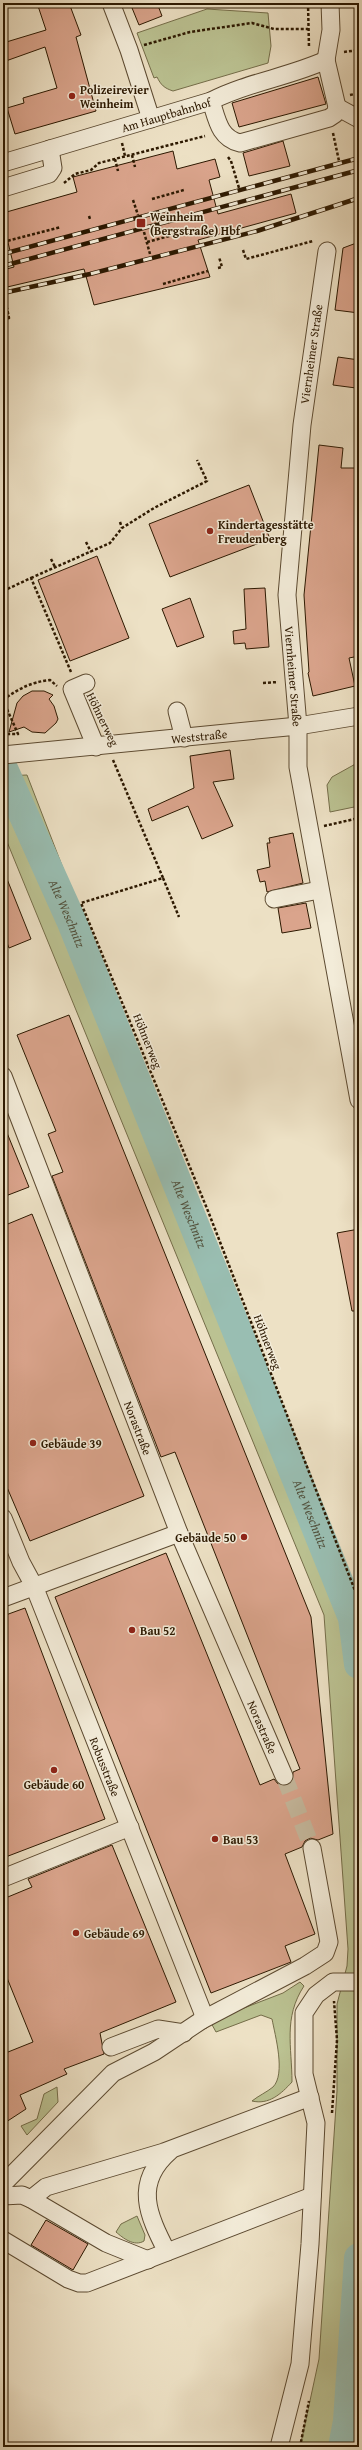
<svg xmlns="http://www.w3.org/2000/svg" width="362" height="2450" viewBox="0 0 362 2450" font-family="'Gentium Book Plus',serif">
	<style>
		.green { fill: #bbc292; stroke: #746d49 }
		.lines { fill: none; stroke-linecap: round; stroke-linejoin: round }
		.river { stroke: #99beb2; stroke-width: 30 }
		.building { fill: #daa48c; stroke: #2c1800 }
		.minor-tunnel { stroke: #c6b99e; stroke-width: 17; stroke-dasharray: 17 8; stroke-linecap: butt }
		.minor-casing { stroke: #5c4a31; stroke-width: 19 }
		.path { stroke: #2c1800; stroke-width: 2.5; stroke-dasharray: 3 2; stroke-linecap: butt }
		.minor { stroke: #f3ecd9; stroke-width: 17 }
		.rail-casing { stroke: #2c1800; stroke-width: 4.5 }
		.rail { stroke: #f3ecd9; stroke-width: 3; stroke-dasharray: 9; stroke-linecap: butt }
		.poi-dot { fill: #8f2418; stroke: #f3ecd9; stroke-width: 1.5 }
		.labels { text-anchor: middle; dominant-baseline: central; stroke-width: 3; stroke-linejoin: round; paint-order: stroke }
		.poi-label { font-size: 12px; font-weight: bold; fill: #2c1800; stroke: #f3ecd9; text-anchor: start }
		.street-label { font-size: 12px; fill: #2c1800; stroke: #f3ecd9 }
		.water-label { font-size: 13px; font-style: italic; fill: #52523e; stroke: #f3ecd9 }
	</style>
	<rect width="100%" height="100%" fill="#ede1c5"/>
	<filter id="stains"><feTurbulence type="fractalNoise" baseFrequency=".005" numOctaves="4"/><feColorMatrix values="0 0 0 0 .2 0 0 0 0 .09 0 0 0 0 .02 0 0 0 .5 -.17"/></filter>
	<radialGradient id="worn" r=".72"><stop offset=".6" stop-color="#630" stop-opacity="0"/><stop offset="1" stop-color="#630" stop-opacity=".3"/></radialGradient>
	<path class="green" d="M207,9L268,13L271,46L268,63L173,91C164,88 161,85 157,77L154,78L137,33Z
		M359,762V806L330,812L327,785L332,777Z
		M27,775L143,1075L205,1218L357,1610L359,1634V2447H300L319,2359L337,2091V2004L347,1966L348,1949L324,1615L3,832V776Z
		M300,1982L304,1986C283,2018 292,2047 292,2082C281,2094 269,2105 252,2101C258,2096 267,2092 273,2087C286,2074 275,2035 272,2019L261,2015L216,2032L210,2021L283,1993Z
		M57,2087L58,2102L27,2135L21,2126L37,2119L44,2094Z
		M137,2216L145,2235L144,2241C134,2247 123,2238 116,2232L121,2224Z"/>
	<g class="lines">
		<g class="river">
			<path id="s1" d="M3,769L71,920L353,1618L359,1664"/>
			<path d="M343,2447L348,2421L359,2258"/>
		</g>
	</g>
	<path class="building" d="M46,3H69L81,35L76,37L96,111L15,134L7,108L24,103L23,98L57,88L45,47L3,62V43L46,30L38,6Z
		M130,3H157L162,16L139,25Z
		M318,77L326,104L239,127L232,103Z
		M283,141L290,166L249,176L243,153Z
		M173,151L177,169L215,159L220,177L209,180L218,214L291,194L296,213L198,240L210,277L94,305L84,269L3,288V270L14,267L3,222V213L77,192L73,177Z
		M359,242V313L335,310L343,248Z
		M338,357L359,360L356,388L333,385Z
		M319,445L343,448L341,468H359V656L349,658L355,686L313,696L308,673L309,672L304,595Z
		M249,485L270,539L170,577L149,524Z
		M97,556L129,638L70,661L38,580Z
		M265,588L269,647L246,649L245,643L234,644L233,631L246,629L244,589Z
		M190,598L204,637L177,647L162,609Z
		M32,691H44L53,695L49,699L54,706L58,719L56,723L45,733L32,732L24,727L9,732L17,703L23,696Z
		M230,750L234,779L213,782L233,826L202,839L188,806L152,821L148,809L194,788L190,756Z
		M293,833L303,883L267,892L265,881L260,882L257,870L270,867L267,843H270L269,838Z
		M3,869L31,939L9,948L3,932Z
		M306,903L311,928L282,933L278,908Z
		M69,1015L311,1617L333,1834L318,1840L310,1838L305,1841L302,1847L285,1854L315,1934L285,1946L291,1962L211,1993L55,1597L166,1553L260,1785L274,1779L278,1784L288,1785L292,1782L293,1772L300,1769L175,1452L161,1457L52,1176L63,1172L48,1134L56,1131L17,1035Z
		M3,1123L29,1187L3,1197Z
		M32,1214L144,1496L30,1541L3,1478V1226Z
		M359,1229V1311H352L337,1233Z
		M25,1608L105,1819L3,1858V1616Z
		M112,1845L176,2002L100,2033L104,2054L64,2069L67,2074L20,2095L26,2109L3,2124V2054L33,2042L3,1968V1899L32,1887L28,1879Z
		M46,2220L88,2244L73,2270L31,2245Z"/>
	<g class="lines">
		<path class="minor-tunnel" d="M284,1776L312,1848"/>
		<defs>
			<g id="minor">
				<path d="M111,3L129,50L151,119"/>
				<path d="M326,60L331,30L330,3"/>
				<path d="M211,101C217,119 219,138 240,143L329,118L335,114L337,107L326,60"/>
				<path d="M337,107L359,119"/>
				<path id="s2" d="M3,163L211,101C248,82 289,77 326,60"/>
				<path d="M3,188L49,174L53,168L50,149"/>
				<path id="s3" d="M327,251L302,425L287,595L298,726V767L359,1100"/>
				<path d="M86,683L72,689L96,747"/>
				<path d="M177,711L184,738"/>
				<path id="s4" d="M3,755L298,726L359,716"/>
				<path d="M274,899L319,890"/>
				<path id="s5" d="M3,1076L179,1533L284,1776"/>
				<path id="s6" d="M3,1518L21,1562L34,1586L203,2013L202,2020L154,2052L113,2073L3,2184"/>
				<path d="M3,1598L179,1533"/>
				<path d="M3,1878L130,1827"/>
				<path d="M202,2020L305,1966L325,1953L329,1942L312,1848"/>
				<path d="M111,2047L158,2029L184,2033"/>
				<path d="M3,2196L22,2195L31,2199L106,2243L148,2260"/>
				<path d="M31,2199L46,2187L164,2152L310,2097"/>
				<path d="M3,2240L68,2279L79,2283H87L312,2196"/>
				<path d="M167,2252C148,2215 133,2183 170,2151"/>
				<path d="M279,2447L300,2364L310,2244L316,2123L304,2074V2013L316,1995L333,1982H359"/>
			</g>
		</defs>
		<use href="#minor" class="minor-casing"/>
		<path class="path" d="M308,3L309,48
			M144,45L190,32L252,23L274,29H308
			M357,50L359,58
			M344,52L359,50
			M350,95L359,93
			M333,133L339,161
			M122,143L125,156
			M132,155L135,167
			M228,157L231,161L239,188
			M115,159L118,171
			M64,183L75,174L91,170L99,163L205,136
			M152,199L184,190
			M133,200L138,215
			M89,216L90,219
			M144,232L150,254
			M3,242L61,227
			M147,242L196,229
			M243,250L246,259L313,241
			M218,268L222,267L219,257
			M163,284L208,271
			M3,319L9,318L7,308
			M120,522L122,528
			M86,542L91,552
			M51,559L55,567
			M31,578L110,543L122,528L154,508L207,481L197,460
			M3,591L31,578L71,672
			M263,683L278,682
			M3,700C18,689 31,682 50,680L57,686
			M3,700L18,734H3
			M113,760L163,878L81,903L208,1211L359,1601
			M324,826L359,818
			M163,878L179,917
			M332,2113L337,2040L334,2001
			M300,2447L309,2401"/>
		<use href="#minor" class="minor"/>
		<defs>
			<path id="rail" d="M3,254L359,158
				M3,266L359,170
				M3,293L90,274L257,231L359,198"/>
		</defs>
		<use href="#rail" class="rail-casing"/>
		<use href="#rail" class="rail"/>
	</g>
	<g class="poi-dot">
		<circle cx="72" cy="96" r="4"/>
		<rect x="136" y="218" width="10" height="10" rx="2"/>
		<circle cx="210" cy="531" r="4"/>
		<circle cx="33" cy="1443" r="4"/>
		<circle cx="244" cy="1537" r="4"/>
		<circle cx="132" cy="1630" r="4"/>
		<circle cx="54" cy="1770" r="4"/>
		<circle cx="215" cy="1839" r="4"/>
		<circle cx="76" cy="1933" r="4"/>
	</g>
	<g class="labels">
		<g class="poi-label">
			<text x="80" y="89">Polizeirevier<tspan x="80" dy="14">Weinheim</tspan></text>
			<text x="150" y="216">Weinheim<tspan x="150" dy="14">(Bergstraße) Hbf</tspan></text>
			<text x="218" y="524">Kindertagesstätte<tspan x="218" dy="14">Freudenberg</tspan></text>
			<text x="41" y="1443">Gebäude 39</text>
			<text x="236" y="1537" text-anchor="end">Gebäude 50</text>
			<text x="140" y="1630">Bau 52</text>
			<text x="54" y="1784" text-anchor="middle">Gebäude 60</text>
			<text x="223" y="1839">Bau 53</text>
			<text x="84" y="1933">Gebäude 69</text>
		</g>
		<g class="street-label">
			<text stroke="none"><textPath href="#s2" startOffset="170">Am Hauptbahnhof</textPath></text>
			<text transform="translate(311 354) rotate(-82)">Viernheimer Straße</text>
			<text stroke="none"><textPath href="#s3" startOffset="428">Viernheimer Straße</textPath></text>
			<text transform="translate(103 719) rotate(64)">Höhnerweg</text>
			<text stroke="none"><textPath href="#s4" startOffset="197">Weststraße</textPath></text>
			<text transform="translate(148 1041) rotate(68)">Höhnerweg</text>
			<text transform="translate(268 1342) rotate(69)">Höhnerweg</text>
			<text stroke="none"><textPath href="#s5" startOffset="377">Norastraße</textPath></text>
			<text stroke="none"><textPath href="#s5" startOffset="701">Norastraße</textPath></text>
			<text stroke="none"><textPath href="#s6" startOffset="269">Robusstraße</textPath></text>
		</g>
		<g class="water-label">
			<text stroke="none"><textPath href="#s1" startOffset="158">Alte Weschnitz</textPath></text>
			<text stroke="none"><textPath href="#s1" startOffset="482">Alte Weschnitz</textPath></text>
			<text stroke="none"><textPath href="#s1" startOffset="806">Alte Weschnitz</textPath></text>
		</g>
	</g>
	<rect width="362" height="2450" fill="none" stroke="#ede1c5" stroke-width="16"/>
	<rect x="4" y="4" width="354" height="2442" fill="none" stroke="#2c1800" stroke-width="2"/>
	<rect x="8" y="8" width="346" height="2434" fill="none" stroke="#2c1800"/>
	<rect width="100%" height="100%" filter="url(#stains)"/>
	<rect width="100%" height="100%" fill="url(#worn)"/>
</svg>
